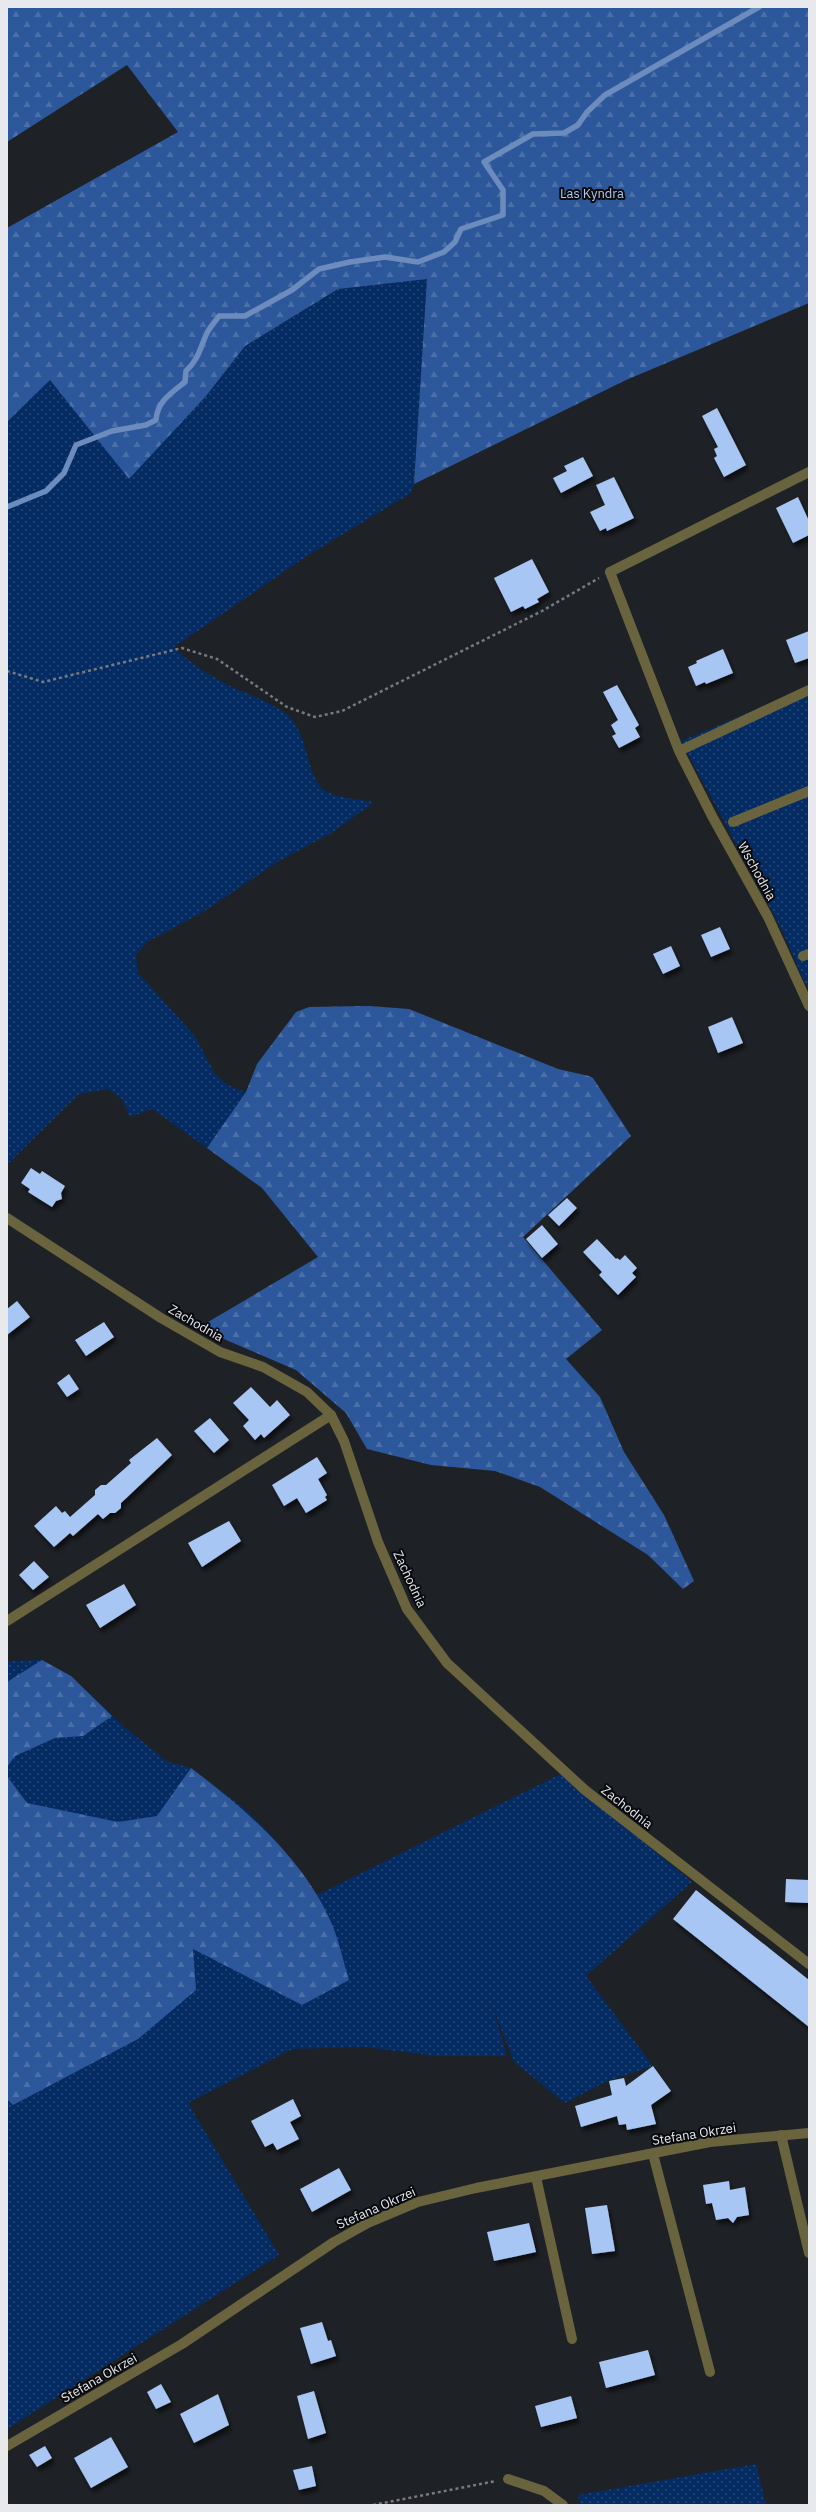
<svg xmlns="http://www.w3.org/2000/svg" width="816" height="2512" viewBox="0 0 816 2512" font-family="'IBM Plex Sans',sans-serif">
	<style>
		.green { fill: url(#green-dots) }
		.forest { fill: url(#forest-firs) }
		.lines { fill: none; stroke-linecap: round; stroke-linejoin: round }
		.stream { stroke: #6c8cbd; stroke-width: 5.5 }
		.building { fill: #a8c6f3; filter: url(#shadow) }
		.path { stroke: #787a7f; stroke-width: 2.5; stroke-dasharray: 3 3; stroke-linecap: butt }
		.service { stroke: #69633e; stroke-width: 10 }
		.minor { stroke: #69633e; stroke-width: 10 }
		.labels { text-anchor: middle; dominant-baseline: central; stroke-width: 4; stroke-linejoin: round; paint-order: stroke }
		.park-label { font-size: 13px; fill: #b0c9ef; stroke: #090a0d }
		.street-label { font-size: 13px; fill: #e7e9ed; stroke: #090a0d }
	</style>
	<defs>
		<pattern id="green-dots" width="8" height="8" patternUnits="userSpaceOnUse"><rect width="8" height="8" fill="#052b63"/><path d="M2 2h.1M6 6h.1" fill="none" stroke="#294a7a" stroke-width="1.8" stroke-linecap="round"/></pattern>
		<pattern id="forest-firs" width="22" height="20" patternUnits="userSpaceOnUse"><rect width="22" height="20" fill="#2c589b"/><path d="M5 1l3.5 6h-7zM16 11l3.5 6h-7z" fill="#4b70a9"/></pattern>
		<filter id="shadow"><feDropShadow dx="2.5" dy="4.5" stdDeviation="2" flood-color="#0009"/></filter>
	</defs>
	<rect width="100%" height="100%" fill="#1e2126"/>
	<path class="green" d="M427,278L414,484L411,493L307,556L174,647C190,664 215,679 236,689C252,696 271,702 285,713C310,732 305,776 324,790C337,799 360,799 374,802L333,832L279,861L203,912L147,942L136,955L138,973L195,1036L215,1074L228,1085L246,1092L207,1148L152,1109L130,1117L122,1099L108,1089L79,1094L7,1165V422L50,380L129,478L206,396L245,346L338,289Z
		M809,687V992L781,928L681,741Z
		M42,1660L71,1676L123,1726L168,1762L191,1768L246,1810L270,1834L308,1887L317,1895L561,1774L692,1882L586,1976L653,2066L608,2081L565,2103L514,2062L493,2008L507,2056H436L365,2047L292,2049L188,2103L279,2255L7,2429V1661Z
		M756,2464L766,2505H580L578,2495Z"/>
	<path class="forest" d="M7,7H809V303L626,380L414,484L427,279L338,289L245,346L206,396L129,479L50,380L7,422V228L178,132L127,65L7,142Z
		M369,1006L409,1009L558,1069L589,1076L593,1078L631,1136L523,1237L602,1330L566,1359L600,1397L624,1452L664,1515L694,1581L683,1589L648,1555L540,1487L495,1471L431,1465L367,1449L346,1413L296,1370L226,1340L203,1325L318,1257L262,1188L207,1148L246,1092L257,1064L296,1012L309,1007Z
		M42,1660L71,1676L112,1716L83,1736L55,1738L15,1756L7,1767V1682Z
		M191,1768C245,1809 303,1858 331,1922C339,1940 343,1961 349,1980L302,2005L193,1949L196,1990L138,2039L13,2105L7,2099V1776L27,1803L118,1822L157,1816Z"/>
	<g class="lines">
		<path class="stream" d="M7,507L46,491L64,473L76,445L112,431L146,425L156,420C157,402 171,393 185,382L186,371C198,360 200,349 206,335C209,328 215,322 219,316H245L292,290L319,269L350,262L385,257L418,262L444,252L455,242L461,229L503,215V190L484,162L533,134L564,133L578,125L587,112L605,95L759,7"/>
	</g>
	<path class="building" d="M717,408L746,465L724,477L714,458L717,456L714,449L718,447L702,416Z
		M583,457L593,476L561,493L553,478L567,471L564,466Z
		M614,477L634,518L607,531L606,528L600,531L590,512L605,505L596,485Z
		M798,497L809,521V535L793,543L776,508Z
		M532,559L549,592L537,599L539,602L525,609L523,606L511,612L494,578Z
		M809,631V658L795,663L786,640Z
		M723,649L733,673L706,684L705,682L696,686L688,667L697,663L696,661Z
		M617,685L639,725L635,728L640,737L619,748L612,736L616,734L611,725L618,720L603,692Z
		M720,927L730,949L711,957L701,935Z
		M671,946L680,966L663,974L653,954Z
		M732,1017L743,1043L718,1053L708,1027Z
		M31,1168L40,1174L42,1171L65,1186L61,1193L62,1199L56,1201L52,1207L28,1192L30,1189L21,1183Z
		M567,1198L577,1208L559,1226L548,1215Z
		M542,1225L558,1244L542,1258L526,1239Z
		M597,1239L616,1259L617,1258L620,1260L625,1255L637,1268L632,1273L636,1277L618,1295L599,1275L602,1272L583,1252Z
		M17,1301L30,1317L7,1335V1309Z
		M104,1322L114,1337L86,1356L75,1340Z
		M69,1374L79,1389L67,1397L57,1383Z
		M251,1387L270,1407L277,1400L290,1415L264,1438L261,1434L255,1440L243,1426L249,1420L233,1403Z
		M210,1418L229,1440L214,1453L194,1431Z
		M157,1438L172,1455L121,1503V1508L115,1513H110L103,1519L98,1514L73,1536L70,1533L54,1547L34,1526L56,1506L62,1513L65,1511L70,1517L95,1495V1490L101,1485H106L131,1463L129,1460Z
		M317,1457L327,1473L318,1479L327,1495L325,1497L327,1500L306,1513L297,1498L284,1506L272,1485Z
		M229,1521L241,1541L202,1567L188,1543Z
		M34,1561L49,1577L33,1590L19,1575Z
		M124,1584L136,1605L100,1628L86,1605Z
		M786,1879L809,1880V1903L785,1902Z
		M696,1890L809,1980V2027L673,1919Z
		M653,2066L671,2091L651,2105L656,2124L627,2130L626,2124L619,2125L617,2116L581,2127L575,2106L612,2095L609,2081L624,2078L626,2086Z
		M293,2099L301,2116L290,2122L299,2139L277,2150L273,2143L265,2147L251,2121Z
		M339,2168L351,2190L312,2212L300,2189Z
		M729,2181L730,2190L745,2187L749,2215L737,2217L733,2223L728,2218L716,2220L712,2203L706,2204L703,2185Z
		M607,2205L615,2251L592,2254L585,2208Z
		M529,2223L536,2252L494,2261L487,2232Z
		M322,2322L328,2341L331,2340L336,2356L311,2364L300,2328Z
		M648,2350L655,2375L606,2388L599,2362Z
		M161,2384L171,2402L156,2409L147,2392Z
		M314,2391L326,2433L308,2439L297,2396Z
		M218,2394L229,2425L194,2443L180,2414Z
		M571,2396L577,2418L541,2427L535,2406Z
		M111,2437L128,2467L91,2488L74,2458Z
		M45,2446L52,2458L37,2467L29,2455Z
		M312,2466L316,2486L299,2490L293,2470Z"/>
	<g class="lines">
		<path class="path" d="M7,671L43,682L182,648L217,659L287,707L315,717L342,711L542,611L599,578
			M373,2505L496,2481"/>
		<path class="service" d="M610,572L809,472
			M733,822L809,791
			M803,956L809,954
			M7,1621L331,1415
			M781,2135L809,2253
			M653,2154L710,2372
			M536,2177L572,2339"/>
		<path class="minor" d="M610,572L679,751L712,816L768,917L809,1006
			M679,751L809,690
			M7,1218L161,1318L220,1352L263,1367L307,1392L331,1415L344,1441L378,1542L407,1609L447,1663L585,1790L809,1964
			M7,2446L182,2344L334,2242L368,2223L418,2202L476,2188L710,2142L809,2133
			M508,2479L544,2491L563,2505"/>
	</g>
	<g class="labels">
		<g class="park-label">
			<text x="592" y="193">Las Kyndra</text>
		</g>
		<g class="street-label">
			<text transform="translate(757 871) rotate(61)">Wschodnia</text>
			<text transform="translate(196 1323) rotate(30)">Zachodnia</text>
			<text transform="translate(410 1579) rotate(65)">Zachodnia</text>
			<text transform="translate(627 1807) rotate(38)">Zachodnia</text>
			<text transform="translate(694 2134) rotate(-9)">Stefana Okrzei</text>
			<text transform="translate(376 2208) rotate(-24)">Stefana Okrzei</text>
			<text transform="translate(99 2378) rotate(-30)">Stefana Okrzei</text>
		</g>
	</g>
	<rect width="816" height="2512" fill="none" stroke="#e7e9ed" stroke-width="16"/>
</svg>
